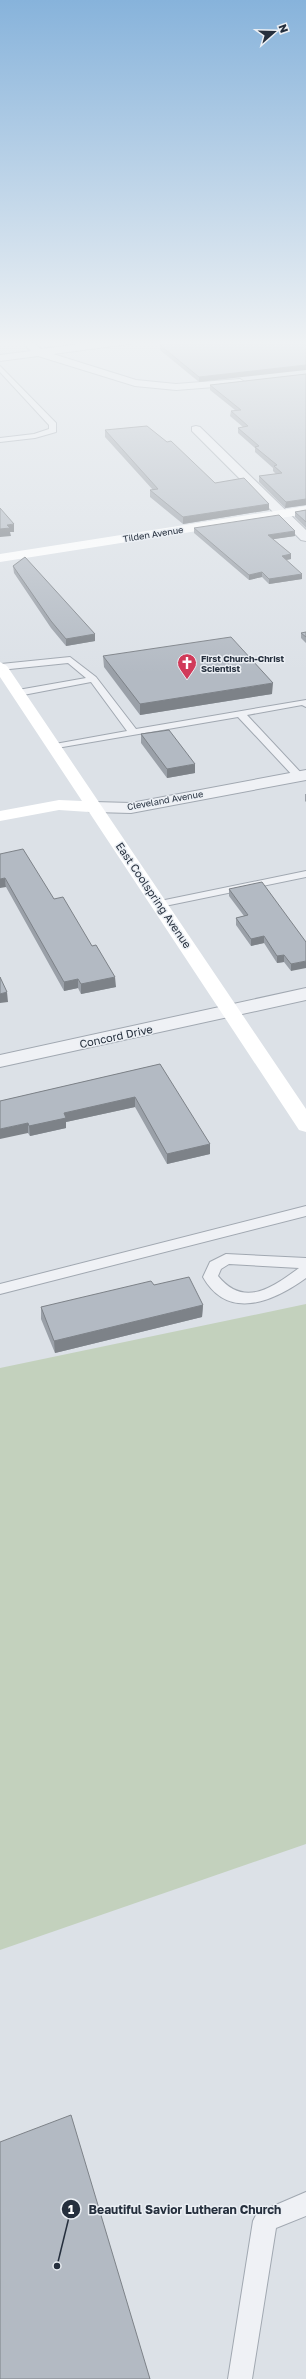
<svg xmlns="http://www.w3.org/2000/svg" width="306" height="2379" viewBox="0 0 306 2379" font-family="'Golos Text',sans-serif">
	<style>
		.green { fill: #c3d1bd }
		.lines { fill: none; stroke-linecap: round; stroke-linejoin: round }
		.lane-casing { stroke: #a1a8b1; stroke-width: 2 }
		.street-casing { stroke: #a1a8b1; stroke-width: 2 }
		.lane { fill: #eff1f5; fill-rule: evenodd }
		.street { fill: #eff1f5; fill-rule: evenodd }
		.secondary { fill: #fff; fill-rule: evenodd }
		.wall { fill: #9aa0a8 }
		.shaded-wall { fill: #7d8288 }
		.building { fill: #b3bac3; stroke: #7d8288 }
		.labels { text-anchor: middle; dominant-baseline: central; stroke-width: 3; stroke-linejoin: round; paint-order: stroke }
		.far-street-label { font-size: 9px; fill: #252f3d; stroke: #ebeff4 }
		.far-poi-label { font-size: 9px; font-weight: bold; fill: #252f3d; stroke: #ebeff4; text-anchor: start }
		.street-label { font-size: 11px; fill: #252f3d; stroke: #ebeff4 }
		.leader { fill: none; stroke: #252f3d; stroke-width: 1.5 }
		.callout-dot { fill: #252f3d; stroke: #ebeff4; stroke-width: 1.5 }
		.mark-label { font-size: 12px; text-anchor: middle; font-weight: bold; fill: #fff }
		.callout-label { font-size: 12px; text-anchor: middle; font-weight: bold; fill: #252f3d; stroke: #ebeff4; stroke-width: 3; stroke-linejoin: round; paint-order: stroke }
	</style>
	<rect width="100%" height="100%" fill="#dce1e7"/>
	<path class="green" d="M306,1304V1844L0,1950V1368Z"/>
	<g class="lines">
		<defs>
			<path id="lane" d="M0,366L56,423V432L35,438L0,442V438L34,434L49,429V425L0,372Z
				M70,657L96,677L136,729L306,700V707L302,705L247,715L304,776L299,779L295,778L238,717L51,749L50,747L55,744L127,731L91,682L18,696L13,693L18,690L86,678L68,663L0,670L1,664Z
				M306,871V877L160,907L154,904L160,901Z
				M306,1206V1216L0,1294V1284Z
				M226,1254L306,1258V1278C273,1302 228,1321 203,1277L210,1262ZM229,1264L299,1268C272,1288 244,1308 218,1276L221,1269Z
				M306,2192V2216L276,2228L252,2379H228L253,2221L257,2213Z"/>
			<path id="street" d="M20,340H31L41,349L112,340H141L136,343L53,354L136,380L176,384L240,379L245,382L240,385L176,390L135,386L38,356L0,361V355L31,351Z
				M196,426L200,427L306,530V541L301,540L192,431V427Z
				M306,770V780L131,813L94,812L88,811L86,807L88,803L94,802L131,803Z
				M306,988V1000L0,1067V1055Z"/>
		</defs>
		<use href="#lane" class="lane-casing"/>
		<use href="#street" class="street-casing"/>
		<use href="#lane" class="lane"/>
		<use href="#street" class="street"/>
		<path class="secondary" d="M306,506V514L0,562V554Z
			M0,662L7,666L306,1109V1132L299,1130L89,812L59,810L0,821V811L59,800L82,801L0,677Z"/>
	</g>
	<path class="wall" d="M200,340H306L199,382L160,350V345Z
		M306,374V505L285,508L259,482V476L276,474L273,471V468L255,452V448L238,433V428L243,427L230,416L231,411L235,410L210,390V385Z
		M105,430L215,483L269,504V510L183,524L150,497V490H153L105,437Z
		M306,510V528L295,517V512Z
		M194,528L295,536L273,539L291,554V559L286,560L302,579L269,584L262,577L249,580L194,533Z
		M13,566L95,634V641L66,646L51,628L14,573Z
		M306,632V643L301,638V633Z
		M103,656L272,694L140,715L104,667Z
		M141,734L195,773L167,778L141,743Z
		M305,794H306V802L305,801Z
		M0,854L54,899L116,987L81,994L78,988L64,991L6,887Z
		M229,889L306,942L291,971L284,962L277,963L264,943L251,946L236,925V918L244,916L229,896Z
		M160,1064L210,1154L167,1164L135,1107L66,1122V1128L30,1136L28,1133L0,1101Z
		M154,1285L203,1305L202,1317L55,1353L41,1319V1307Z"/>
	<path class="shaded-wall" d="M306,365V370L199,382V377Z
		M306,499V505L285,508L286,502Z
		M269,504V510L183,524V517Z
		M14,524V532H10L11,536L0,537V529L7,525Z
		M295,531V536L268,540V535Z
		M291,554V559L281,561L282,556Z
		M262,572V577L249,580V575Z
		M302,574V579L269,584V579Z
		M95,634V641L66,646V639Z
		M273,683L272,694L140,715V704Z
		M195,764V773L167,778V769Z
		M5,878L6,887L0,888V879Z
		M264,936V943L251,946V939Z
		M284,955V962L277,963V956Z
		M306,961V968L291,971V964Z
		M115,977L116,987L81,994V984Z
		M78,979V988L64,991V982Z
		M7,992L8,1002L0,1003V994Z
		M135,1097V1107L66,1122V1128L30,1136L29,1126L64,1113Z
		M28,1123V1133L0,1139V1129Z
		M210,1144V1154L167,1164V1154Z
		M203,1305L202,1317L55,1353L54,1341Z"/>
	<path class="building" d="M202,340H306V365L199,377L160,345Z
		M306,374V499L286,502L259,476L282,473L274,466L277,465L255,447L259,446L238,428L248,426L231,411L241,410L210,385Z
		M147,426L167,442L171,441L215,483L244,478L269,504L183,517L150,490L158,489L105,430Z
		M0,508L14,524L7,525L10,528L0,529Z
		M306,510V522L295,512Z
		M279,515L295,531L268,535L291,554L282,556L302,574L269,579L262,572L249,575L194,528Z
		M25,557L95,634L66,639L51,621L13,566Z
		M306,632V637L301,633Z
		M231,637L273,683L140,704L103,656Z
		M169,730L195,764L167,769L141,734Z
		M23,849L54,899L63,897L92,946L96,945L115,977L81,984L78,979L64,982L5,878L0,879V854Z
		M262,882L306,942V961L291,964L284,955L277,956L264,936L251,939L236,918L248,915L229,889Z
		M0,977L7,992L0,994Z
		M160,1064L210,1144L167,1154L135,1097L64,1113L66,1118L29,1126L28,1123L0,1129V1101Z
		M189,1277L203,1305L54,1341L41,1307L151,1281L154,1285Z
		M71,2115L150,2379H0V2142Z"/>
	<linearGradient id="sky" x2="0" y2="1"><stop stop-color="#87b3db"/><stop offset="0.51" stop-color="#eff2f4"/><stop offset="1" stop-color="#eff2f4" stop-opacity="0"/></linearGradient>
	<rect width="306" height="673" fill="url(#sky)"/>
	<defs>
		<symbol id="church-pin" viewBox="-11 -11 22 30"><path d="M0 17L-7.5 6A9.5 9.5 0 1 1 7.5 6Z" fill="#d13b5a" stroke="#ebeff4"/><path d="M-1.2-6h2.4v3.5h3.3v2.4h-3.3V6h-2.4V-.1h-3.3v-2.4h3.3Z" fill="#fff"/></symbol>
	</defs>
	<g fill-rule="evenodd">
		<use href="#church-pin" x="176" y="652" width="22" height="30"/>
	</g>
	<g class="labels">
		<g class="far-street-label">
			<text transform="translate(153 534) rotate(-9)">Tilden Avenue</text>
			<text transform="translate(165 800) rotate(-10)">Cleveland Avenue</text>
		</g>
		<g class="far-poi-label">
			<text x="201" y="658">First Church-Christ<tspan x="201" dy="10">Scientist</tspan></text>
		</g>
		<g class="street-label">
			<text transform="translate(154 895) rotate(56)">East Coolspring Avenue</text>
			<text transform="translate(116 1036) rotate(-12)">Concord Drive</text>
		</g>
	</g>
	<path class="leader" d="M57 2266L71 2209"/>
	<g class="callout-dot">
		<circle cx="57" cy="2266" r="4"/>
		<circle cx="71" cy="2209" r="10"/>
	</g>
	<g class="mark-label">
		<text x="71" y="2214">1</text>
	</g>
	<g class="callout-label">
		<text x="185" y="2214">Beautiful Savior Lutheran Church</text>
	</g>
	<g transform="translate(274 32) rotate(70)" stroke="#ebeff4" stroke-width="3" paint-order="stroke">
	<path d="M0-3L7 15L0 10L-7 15Z" fill="#252f3d"/>
	<text y="-6" font-size="11" font-weight="bold" text-anchor="middle" fill="#252f3d">N</text>
	</g>
</svg>
